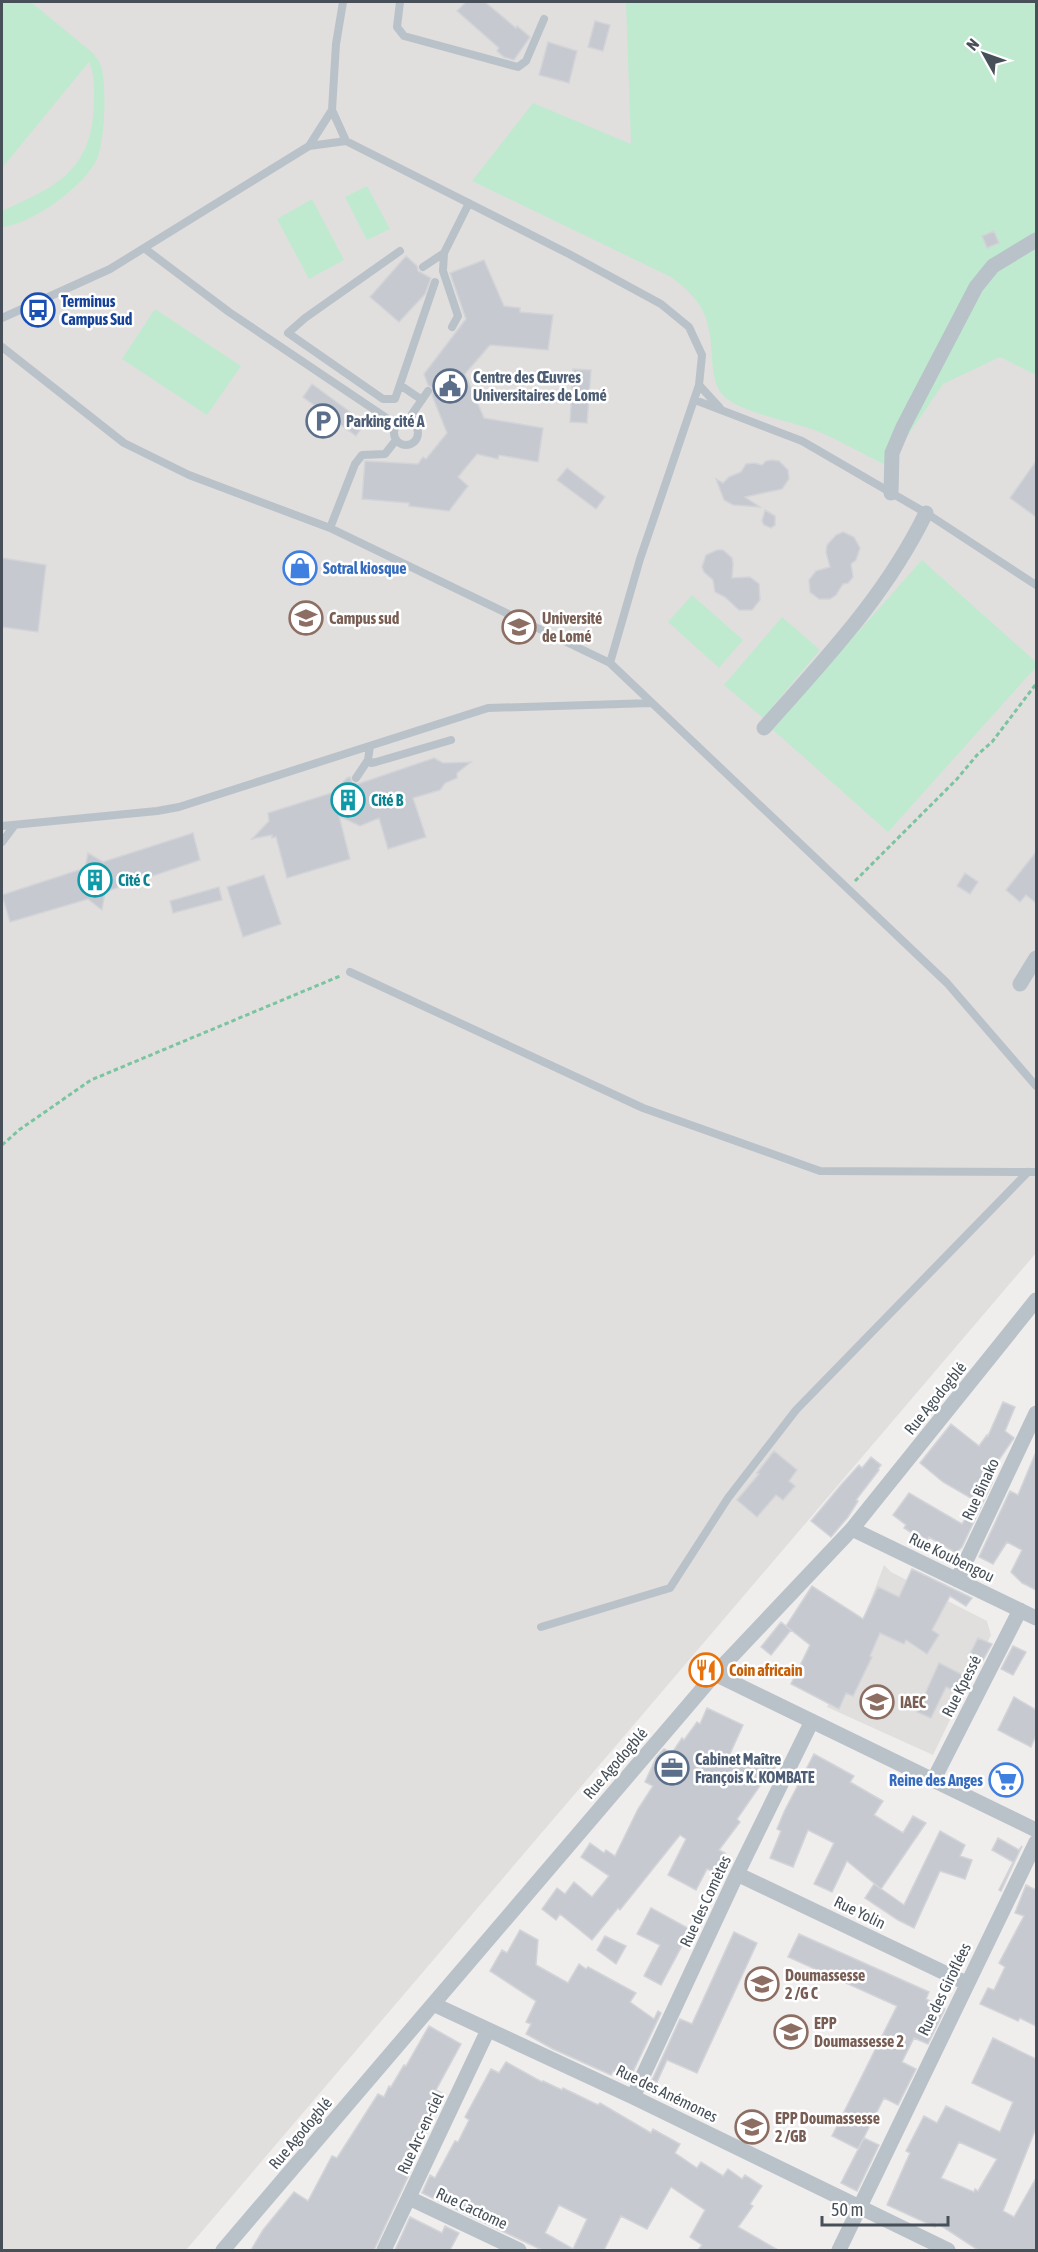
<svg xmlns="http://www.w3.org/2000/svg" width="1038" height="2252" viewBox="0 0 1038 2252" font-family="'Asap Condensed',sans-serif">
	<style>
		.education { fill: #e1dede }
		.green { fill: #bfead0 }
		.building { fill: #c7c9d0; stroke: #d2d4d8; stroke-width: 1.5; fill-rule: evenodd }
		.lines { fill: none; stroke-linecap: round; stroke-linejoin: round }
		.path { stroke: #7ac5a0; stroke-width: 3; stroke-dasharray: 4.5 3; stroke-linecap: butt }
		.service { stroke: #bac2c9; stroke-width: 8 }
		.minor { stroke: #bac2c9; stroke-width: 15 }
		.labels { text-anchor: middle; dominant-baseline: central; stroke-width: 5; stroke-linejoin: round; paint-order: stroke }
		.transit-label { font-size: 16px; font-weight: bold; fill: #164399; stroke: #fff; text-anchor: start }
		.service-label { font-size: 16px; font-weight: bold; fill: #4e5e75; stroke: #fff; text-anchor: start }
		.shop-label { font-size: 16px; font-weight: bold; fill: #366cbe; stroke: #fff; text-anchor: start }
		.education-label { font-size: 16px; font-weight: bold; fill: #785e54; stroke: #fff; text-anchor: start }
		.culture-label { font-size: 16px; font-weight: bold; fill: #0d838f; stroke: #fff; text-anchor: start }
		.street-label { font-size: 16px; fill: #475059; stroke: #fff }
		.food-label { font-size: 16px; font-weight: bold; fill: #c56008; stroke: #fff; text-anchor: start }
	</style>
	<rect width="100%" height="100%" fill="#f0eded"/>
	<path class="education" d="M2,2H1036V1253L186,2250H2Z
		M884,1565L891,1572L987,1621L991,1635L933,1755L827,1707L837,1688Z"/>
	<path class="green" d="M2,2H31L94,54C96,58 100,62 101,66C107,85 105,141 97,159C85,186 31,225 2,227V211C57,186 92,171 94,103C94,90 95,74 89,62L2,168Z
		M626,2H1036V375L1000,357L943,384L887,466C865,455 844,443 822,433C797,422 736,413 721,393C714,383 713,370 712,358C710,317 704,302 671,277L472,181L533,103L631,144Z
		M367,186L390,229L367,240L345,197Z
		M312,199L344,260L309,279L277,219Z
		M155,309L241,366L207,415L122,359Z
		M922,560L1036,662V667L888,832L772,729Z
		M692,595L743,640L719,668L668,622Z
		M782,617L820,650L763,718L724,685Z"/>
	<path class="building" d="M466,2H485L516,28L517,26L530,37L514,60L504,57L497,51L499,48L457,11Z
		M595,21L610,25L603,51L588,47Z
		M548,42L577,51L569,83L539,75Z
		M994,231L999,243L987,248L982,236Z
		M406,256L417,266L418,271L431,278L425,294L399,322L370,297Z
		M484,260L504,306L520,308V312L553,315L548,350L490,345L465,374L484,418L543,428L538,462L499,455L498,459L477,454L458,477L468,486L449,511L409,506V503L362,499L365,461L418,464L423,457L426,459L447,433L432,395L434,389L428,385L424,374L466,319L450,273Z
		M573,369L591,370L587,423L570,422Z
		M312,384L365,423L356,436L303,397Z
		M772,460L779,461L788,470L789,479L782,489L745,497L760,507L733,505L724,500L716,479L723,483L729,477L741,472L746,464L754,463L762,465L766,461Z
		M1036,461V517L1010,498Z
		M567,468L605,497L596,509L557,480Z
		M765,510L775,516V525L771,528L764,525L762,521Z
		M843,532L854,537L860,548L856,560L851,564L853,577L848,583L843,584L836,595L830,599H819L810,592L809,580L816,571L830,567L826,552L827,545L836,535Z
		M717,550H723L732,558L733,564L732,578L750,577L759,584L760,600L752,610H739L725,597L715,592L713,580L704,572L702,567L706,555Z
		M2,558L46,565L38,632L2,627Z
		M434,758L443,763L471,762L457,773V778L445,783L440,790L413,798L426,837L388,849L379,818L360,826L339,816L350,859L287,878L276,837L272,838V835L252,839L269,821L268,813L341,790L343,782L347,778L350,777L352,783L358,784Z
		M193,833L200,860L105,892L102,910L88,899L10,922L2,895L85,868L88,853L103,862Z
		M1036,852V903L1026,895L1020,902L1006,890Z
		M965,873L978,882L970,894L957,886Z
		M264,875L281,924L243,937L227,887Z
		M219,887L222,900L173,913L170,901Z
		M1003,1402L1015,1407L1005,1431L1014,1438L996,1464L998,1465L989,1482L992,1483L962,1547L956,1553L929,1537L927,1540L916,1533L915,1535L904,1528L906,1525L893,1515L909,1493L962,1524L976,1501L943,1482L920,1463L951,1424L979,1446L987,1435L988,1436Z
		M774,1451L797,1470L789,1481L795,1486L783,1500L776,1495L757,1517L737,1500L759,1474L757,1473Z
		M1036,1452V1590L1022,1583L1011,1572L1022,1550L1007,1542L993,1564L979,1557L1010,1491L1018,1495Z
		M871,1457L881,1465L878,1469L879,1470L856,1500L858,1501L848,1517L831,1537L811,1521L841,1485L859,1465L862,1468Z
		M912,1569L972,1598L966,1606L950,1596L932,1630L939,1635L927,1654L906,1640L904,1644L880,1633L870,1656L872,1657L853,1696L846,1693L839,1709L791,1684L810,1645L786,1626L812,1586L863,1619L878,1587L899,1597Z
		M781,1622L791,1630L771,1655L761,1647Z
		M978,1638L992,1644L983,1660L970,1654Z
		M1013,1646L1026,1652L1013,1675L1001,1669Z
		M939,1663L965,1676L959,1692L946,1687L931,1718L917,1712Z
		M1014,1697L1036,1710V1735L1031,1747L998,1730Z
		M707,1708L743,1725L730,1754L754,1769L759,1759L776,1766L769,1782L764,1780L737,1819L740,1822L719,1850L725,1853L715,1872L707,1869L696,1890L668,1875L686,1839L680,1835L620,1910L618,1908L592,1940L560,1914L556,1920L542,1909L557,1888L565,1894L574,1882L592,1897L609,1876L581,1857L590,1843L604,1853L606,1850L615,1856L638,1809L653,1786L645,1782L656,1758L664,1749L672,1753L682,1738L684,1740L697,1722L700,1724Z
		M814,1754L854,1776L850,1782L883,1801L874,1815L903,1833L913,1816L926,1823L881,1889L847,1861L832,1892L814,1884L834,1843L808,1830L793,1867L770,1858L781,1831L777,1829L784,1812Z
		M998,1768L1013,1780L1004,1791L989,1779Z
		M940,1831L965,1845L960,1856L972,1860L965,1879L940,1871L914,1928L898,1920L865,1898L874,1884L904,1905Z
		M998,1838L1019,1850L1022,1846L1001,1891L999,1890L1013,1862L992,1850Z
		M1026,1885L1036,1890V2026L1020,2018L1018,2021L980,2004L988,1988L994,1990L1005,1967L999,1963L1024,1916L1015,1913Z
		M651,1908L695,1932L688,1946L683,1944L661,1985L644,1976L660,1945L637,1934Z
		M520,1930L538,1940L536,1965L568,1983L579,1964L586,1969L588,1967L636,1993L630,2002L654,2019L658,2011L661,2013L630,2078L613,2071L611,2075L553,2049L526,2034L531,2024L526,2022L536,2001L490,1971L502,1950L507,1953Z
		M734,1932L757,1943L697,2073L667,2060L657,2082L652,2080L680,2019L692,2024Z
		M799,1934L929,1992L926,1999L945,2009L928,2044L914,2038L902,2062L916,2069L898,2105L884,2098L858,2149L832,2136L897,2006L788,1957Z
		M605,1936L626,1946L616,1964L597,1950Z
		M429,2026L461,2044L436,2090L445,2095L427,2124L431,2126L408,2160L414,2164L374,2250H251L263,2230L294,2192L308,2201L332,2156L337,2158L378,2094L384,2097L389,2086L391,2087L404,2065L406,2066Z
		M993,2038L1036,2059V2128L1003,2211L1014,2217L1036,2178V2250H978L937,2223L935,2227L887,2205L910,2153L906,2151L924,2116L937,2123L946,2106L1000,2132L1013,2102L972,2083ZM959,2142L997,2159L978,2191L975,2189L974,2192L941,2178Z
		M506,2062L542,2082L543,2081L562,2090L563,2088L598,2105L600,2103L651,2133L653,2129L680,2144L675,2153L697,2168L701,2162L723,2176L728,2169L742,2179L745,2175L762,2186L750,2204L753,2206L738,2227L778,2250H698L702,2245L690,2237L705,2210L671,2187L647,2229L621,2216L604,2250H542L422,2193L430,2175L435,2178L455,2141L458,2142L469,2120L465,2117L491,2069L499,2073ZM559,2205L587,2219L573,2249L545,2233Z
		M864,2138L879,2145L857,2191L841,2183Z
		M410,2217L442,2233L445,2226L459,2233L450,2250H395Z"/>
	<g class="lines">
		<path class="path" d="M855,881L957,779L977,755L992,742L1036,684
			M2,1145L19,1130L91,1080L340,976"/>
		<path class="service" d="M400,2L397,27L404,36L518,67L526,61L544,19
			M346,141L569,254L661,304L689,327L702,355L699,385L640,559L610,663
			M309,146L332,110L336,44L343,2
			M144,248L229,312L397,425
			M400,251L305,318L288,333L383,399H395L435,282
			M423,267L444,253
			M2,318L110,269L309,146L346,141L332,110
			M452,327L458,316L443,271L444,253L469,203
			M2,347L124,443L189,475L330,528L610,663L947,983L1036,1086
			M400,385L422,400
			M699,385L720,408
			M695,400L802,441L926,513L1036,585
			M394 433a12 12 0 1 1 24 0a12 12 0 1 1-24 0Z
			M412,422V414L428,391
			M330,528L355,464L362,455L385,454L396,440
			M368,760L371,763L376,762L451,740
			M356,778L368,760L370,746
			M2,826L157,811L179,807L488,708L652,703
			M2,842L14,826
			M350,972L643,1108L820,1171L1036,1172
			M541,1627L670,1588L728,1498L796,1410L1028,1172"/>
		<path class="minor" d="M891,493L892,453L903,427L976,287L993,266L1036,240
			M764,728C825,659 885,597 926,513
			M1020,984L1036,958
			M852,1529L1036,1618
			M957,1580L1036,1413
			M715,1674L1036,1830
			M934,1779L1020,1610
			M737,1874L966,1983
			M433,2004L633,2097L948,2250
			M633,2097L737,1874L812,1721
			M409,2198L519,2250
			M223,2250L715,1674L852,1529L1036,1300
			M384,2250L488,2030
			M839,2250L1036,1842"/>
	</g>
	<defs>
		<symbol id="bus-ring" viewBox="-11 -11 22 22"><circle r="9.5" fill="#fff" stroke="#1a4fb4" stroke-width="1.5"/><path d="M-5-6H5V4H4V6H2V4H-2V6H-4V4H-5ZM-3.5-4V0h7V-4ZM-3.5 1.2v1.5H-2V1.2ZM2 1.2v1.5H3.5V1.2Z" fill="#1a4fb4"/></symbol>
		<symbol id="civic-ring" viewBox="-11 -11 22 22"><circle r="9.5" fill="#fff" stroke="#5c6f8a" stroke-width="1.5"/><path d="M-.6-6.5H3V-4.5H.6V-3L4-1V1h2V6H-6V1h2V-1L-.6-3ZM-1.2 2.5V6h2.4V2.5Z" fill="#5c6f8a"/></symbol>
		<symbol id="parking-ring" viewBox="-11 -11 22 22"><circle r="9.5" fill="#fff" stroke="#5c6f8a" stroke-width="1.5"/><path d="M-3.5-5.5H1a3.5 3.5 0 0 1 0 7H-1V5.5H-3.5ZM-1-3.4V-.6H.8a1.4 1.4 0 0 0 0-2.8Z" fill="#5c6f8a"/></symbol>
		<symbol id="shop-ring" viewBox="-11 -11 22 22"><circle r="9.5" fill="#fff" stroke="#3f7fe0" stroke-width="1.5"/><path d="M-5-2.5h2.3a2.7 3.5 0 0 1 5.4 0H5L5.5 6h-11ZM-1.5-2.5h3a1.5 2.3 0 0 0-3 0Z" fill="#3f7fe0"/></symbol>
		<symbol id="university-ring" viewBox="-11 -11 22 22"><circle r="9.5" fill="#fff" stroke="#8d6e63" stroke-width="1.5"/><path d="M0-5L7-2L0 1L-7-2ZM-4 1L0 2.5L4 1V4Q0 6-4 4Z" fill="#8d6e63"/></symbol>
		<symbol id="building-ring" viewBox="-11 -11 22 22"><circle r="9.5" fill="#fff" stroke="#0f9aa8" stroke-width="1.5"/><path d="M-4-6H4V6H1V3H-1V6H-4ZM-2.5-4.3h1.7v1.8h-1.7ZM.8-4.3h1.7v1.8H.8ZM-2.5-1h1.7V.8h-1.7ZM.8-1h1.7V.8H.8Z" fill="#0f9aa8"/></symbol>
		<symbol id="restaurant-ring" viewBox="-11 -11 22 22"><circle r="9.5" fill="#fff" stroke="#e8710a" stroke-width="1.5"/><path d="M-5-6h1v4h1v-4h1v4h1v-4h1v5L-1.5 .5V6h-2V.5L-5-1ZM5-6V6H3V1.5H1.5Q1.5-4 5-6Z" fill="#e8710a"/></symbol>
		<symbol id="office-ring" viewBox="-11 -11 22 22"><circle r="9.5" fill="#fff" stroke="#5c6f8a" stroke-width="1.5"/><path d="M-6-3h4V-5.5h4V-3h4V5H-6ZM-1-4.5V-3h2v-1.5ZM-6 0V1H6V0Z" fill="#5c6f8a"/></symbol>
		<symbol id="supermarket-ring" viewBox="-11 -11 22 22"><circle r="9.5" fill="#fff" stroke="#3f7fe0" stroke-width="1.5"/><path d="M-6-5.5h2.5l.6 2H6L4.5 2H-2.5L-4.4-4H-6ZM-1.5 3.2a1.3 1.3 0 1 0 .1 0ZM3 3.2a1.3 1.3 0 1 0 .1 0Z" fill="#3f7fe0"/></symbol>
		<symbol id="school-ring" viewBox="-11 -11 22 22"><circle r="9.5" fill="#fff" stroke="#8d6e63" stroke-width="1.5"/><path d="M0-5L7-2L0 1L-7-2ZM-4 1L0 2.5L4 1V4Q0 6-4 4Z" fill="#8d6e63"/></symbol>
	</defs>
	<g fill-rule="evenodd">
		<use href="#bus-ring" x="19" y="291" width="38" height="38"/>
		<use href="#civic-ring" x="431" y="367" width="38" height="38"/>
		<use href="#parking-ring" x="304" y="402" width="38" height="38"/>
		<use href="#shop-ring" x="281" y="549" width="38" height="38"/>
		<use href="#university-ring" x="287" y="599" width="38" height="38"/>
		<use href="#university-ring" x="500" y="608" width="38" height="38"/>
		<use href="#building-ring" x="329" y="781" width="38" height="38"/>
		<use href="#building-ring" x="76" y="861" width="38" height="38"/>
		<use href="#restaurant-ring" x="687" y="1651" width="38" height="38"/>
		<use href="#university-ring" x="858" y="1683" width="38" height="38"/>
		<use href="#office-ring" x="653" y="1749" width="38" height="38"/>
		<use href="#supermarket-ring" x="987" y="1761" width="38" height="38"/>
		<use href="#school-ring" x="743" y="1965" width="38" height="38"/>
		<use href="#school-ring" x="772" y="2013" width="38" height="38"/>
		<use href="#school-ring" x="733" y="2108" width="38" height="38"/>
	</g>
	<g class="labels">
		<g class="transit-label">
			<text x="61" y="301">Terminus<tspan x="61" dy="18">Campus Sud</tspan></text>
		</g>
		<g class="service-label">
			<text x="473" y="377">Centre des Œuvres<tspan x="473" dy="18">Universitaires de Lomé</tspan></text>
			<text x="346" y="421">Parking cité A</text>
			<text x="695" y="1759">Cabinet Maître<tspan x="695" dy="18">François K. KOMBATE</tspan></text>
		</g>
		<g class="shop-label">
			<text x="323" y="568">Sotral kiosque</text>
			<text x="983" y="1780" text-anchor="end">Reine des Anges</text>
		</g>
		<g class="education-label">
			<text x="329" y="618">Campus sud</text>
			<text x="542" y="618">Université<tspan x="542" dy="18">de Lomé</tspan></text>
			<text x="900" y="1702">IAEC</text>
			<text x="785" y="1975">Doumassesse<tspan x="785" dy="18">2 /G C</tspan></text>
			<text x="814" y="2023">EPP<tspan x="814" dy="18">Doumassesse 2</tspan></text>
			<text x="775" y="2118">EPP Doumassesse<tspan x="775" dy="18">2 /GB</tspan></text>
		</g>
		<g class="culture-label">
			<text x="371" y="800">Cité B</text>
			<text x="118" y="880">Cité C</text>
		</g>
		<g class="street-label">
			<text transform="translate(935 1398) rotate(-51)">Rue Agodogblé</text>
			<text transform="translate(980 1489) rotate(-65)">Rue Binako</text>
			<text transform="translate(952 1557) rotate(26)">Rue Koubengou</text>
			<text transform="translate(961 1686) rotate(-63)">Rue Kpessé</text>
			<text transform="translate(615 1763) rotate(-49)">Rue Agodogblé</text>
			<text transform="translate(705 1901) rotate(-65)">Rue des Comètes</text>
			<text transform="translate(860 1912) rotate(26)">Rue Yolin</text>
			<text transform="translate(944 1989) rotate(-64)">Rue des Giroflées</text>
			<text transform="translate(667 2093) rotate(26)">Rue des Anémones</text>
			<text transform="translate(300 2133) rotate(-50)">Rue Agodogblé</text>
			<text transform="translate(420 2133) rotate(-65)">Rue Arc-en-ciel</text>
			<text transform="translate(472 2208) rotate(25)">Rue Cactome</text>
		</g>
		<g class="food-label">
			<text x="729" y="1670">Coin africain</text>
		</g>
	</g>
	<rect width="1038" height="2252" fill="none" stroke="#475059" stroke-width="6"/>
	<g transform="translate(984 54) rotate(310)" stroke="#ffffff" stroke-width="4.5" paint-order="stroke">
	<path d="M0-4.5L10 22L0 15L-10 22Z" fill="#475059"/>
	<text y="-9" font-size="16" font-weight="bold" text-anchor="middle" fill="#475059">N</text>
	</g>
	<path d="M822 2216v9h126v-9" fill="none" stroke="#475059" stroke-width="3"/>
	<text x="831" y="2216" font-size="18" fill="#475059" stroke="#ffffff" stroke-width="4.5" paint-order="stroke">50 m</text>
</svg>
